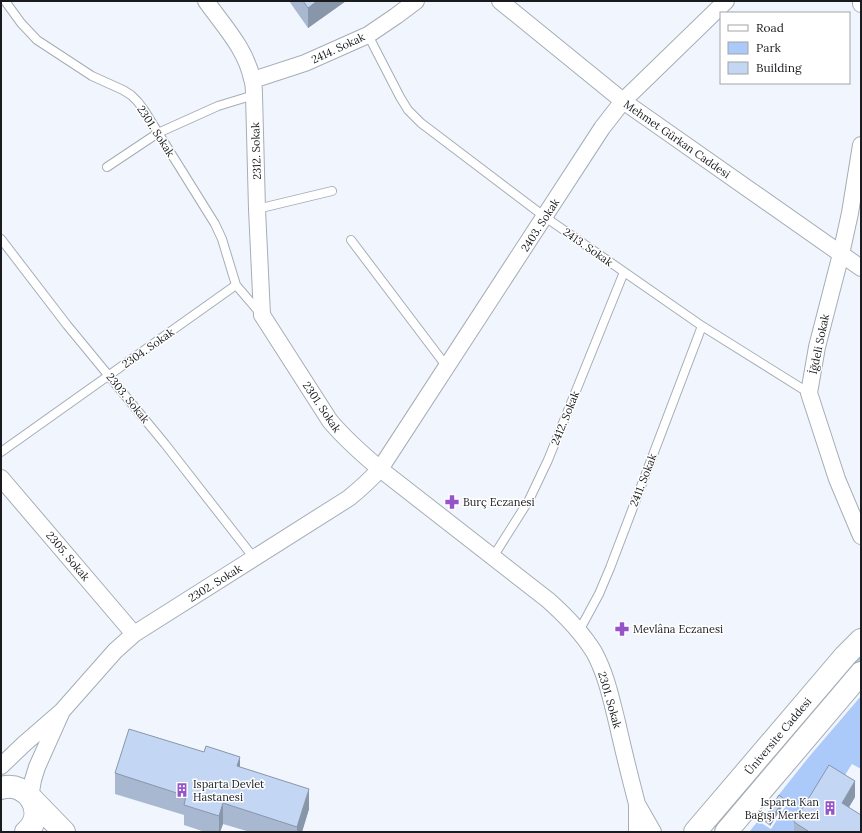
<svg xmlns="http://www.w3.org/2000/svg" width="862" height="833" viewBox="0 0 862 833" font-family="Lora,serif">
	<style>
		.green { fill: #accaf9 }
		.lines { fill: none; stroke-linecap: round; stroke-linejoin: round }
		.service-casing { stroke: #a6adb6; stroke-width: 10 }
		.minor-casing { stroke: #a6adb6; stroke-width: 18 }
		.secondary-casing { stroke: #a6adb6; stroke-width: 24 }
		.service { stroke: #fff; stroke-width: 8 }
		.minor { stroke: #fff; stroke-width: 16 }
		.secondary { stroke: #fff; stroke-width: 22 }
		.wall { fill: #a8b8d1 }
		.shaded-wall { fill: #8896aa }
		.building { fill: #c3d6f3; stroke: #8896aa }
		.labels { text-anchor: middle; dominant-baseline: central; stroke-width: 3; stroke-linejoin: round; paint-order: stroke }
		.street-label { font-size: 11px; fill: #191b1f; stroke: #fff }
		.poi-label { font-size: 11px; fill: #191b1f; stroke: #fff; text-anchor: start }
	</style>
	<rect width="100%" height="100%" fill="#f1f6fe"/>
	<path class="green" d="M861,650V660L723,827L716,820Z
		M861,696V769L852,764L840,783L828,776L794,832H749L758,821L771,829L787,804L777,797L808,758Z"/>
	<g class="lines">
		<defs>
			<path id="service" d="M5,1L21,23L37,40L92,76L123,90L131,95L138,102L144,110L215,224L222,239L236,285L260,313
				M368,35L400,97L408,110L421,123L545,217L702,326L809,393
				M107,167L158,133L218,106L254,95
				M257,209L332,191
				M1,239L67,325L165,444L254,558
				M351,240L447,367
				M1,452L236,285
				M493,557L529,500L548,460L624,272
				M579,631L599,594L610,568L702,326"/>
			<path id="minor" d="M206,1C223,25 246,49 252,79C254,84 254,90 254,95L257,209L262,315L330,421C346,440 361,453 380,469L548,600C566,616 581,631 594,652C606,674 611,698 617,722C623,749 630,777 637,804
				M500,1L623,101L861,268
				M861,1V4
				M253,80L305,63L368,35L396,16L416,1
				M861,145L850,213L841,254L817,347L809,393L837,479L861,536
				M1,478L134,634
				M62,711L115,651L134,634L349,498C360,489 370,480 380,469L602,128L623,101L726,1
				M1,766L24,744L62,711L37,767L33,780L30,797
				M637,832V804L653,832"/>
			<path id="secondary" d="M1,788C28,780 48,814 26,832
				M30,797L64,832
				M695,832L845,656L861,640
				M726,832L861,673"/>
		</defs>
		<use href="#service" class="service-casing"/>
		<use href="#minor" class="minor-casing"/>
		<use href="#secondary" class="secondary-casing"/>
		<use href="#service" class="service"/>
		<use href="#minor" class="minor"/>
		<use href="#secondary" class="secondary"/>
	</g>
	<path class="wall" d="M289,1H346L308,28Z
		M240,767L309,809L302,832H250L223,824L220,832H205L184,825V815L115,794V773Z
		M855,797L849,807L861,832H794V822Z
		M784,804L775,818H774V820L770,826L765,822V817L770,812V809Z"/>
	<path class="shaded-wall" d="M317,1H346L308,28V8Z
		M240,757V777L237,766Z
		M855,781V797L842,819V803Z
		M309,789V809L302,832H297V827Z
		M784,799V804L775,818V813Z
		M223,803V824L220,832H219V816Z
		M774,815V820L770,826V820Z"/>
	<path class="building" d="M303,1H317L308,8Z
		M129,729L204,752L206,746L240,757L237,766L309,789L297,827L223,803L219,816L184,805L186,796L115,773Z
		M829,765L855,781L842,803L861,815V832H808V831L794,822Z
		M779,795L784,799L775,813L770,809Z
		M769,811L774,815L770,820L765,817Z"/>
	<defs>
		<symbol id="pharmacy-bare" viewBox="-9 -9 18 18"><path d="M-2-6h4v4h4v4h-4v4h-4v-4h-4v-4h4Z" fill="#9654c9" stroke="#fff" stroke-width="2.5" paint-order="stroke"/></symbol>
		<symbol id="building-bare" viewBox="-9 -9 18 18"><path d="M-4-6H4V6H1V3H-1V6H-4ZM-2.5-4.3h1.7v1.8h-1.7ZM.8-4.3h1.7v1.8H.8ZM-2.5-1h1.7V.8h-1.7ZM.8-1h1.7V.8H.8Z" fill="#9654c9" stroke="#fff" stroke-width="2.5" paint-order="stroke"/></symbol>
	</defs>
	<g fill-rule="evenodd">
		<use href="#pharmacy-bare" x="442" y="492" width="20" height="20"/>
		<use href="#pharmacy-bare" x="612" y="619" width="20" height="20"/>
		<use href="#building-bare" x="172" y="780" width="20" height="20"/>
		<use href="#building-bare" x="820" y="798" width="20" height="20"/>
	</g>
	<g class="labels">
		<g class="street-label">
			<text transform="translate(338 48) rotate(-25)">2414. Sokak</text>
			<text transform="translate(156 131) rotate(57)">2301. Sokak</text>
			<text transform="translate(677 139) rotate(35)">Mehmet Gürkan Caddesi</text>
			<text transform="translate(256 151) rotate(-92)">2312. Sokak</text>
			<text transform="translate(540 225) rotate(-57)">2403. Sokak</text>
			<text transform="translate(588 247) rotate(35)">2413. Sokak</text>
			<text transform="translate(819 344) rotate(-78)">İğdeli Sokak</text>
			<text transform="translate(148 348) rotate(-35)">2304. Sokak</text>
			<text transform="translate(128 398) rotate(51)">2303. Sokak</text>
			<text transform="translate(322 407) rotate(56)">2301. Sokak</text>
			<text transform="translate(565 418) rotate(-68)">2412. Sokak</text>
			<text transform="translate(643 480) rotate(-69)">2411. Sokak</text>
			<text transform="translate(68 556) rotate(50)">2305. Sokak</text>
			<text transform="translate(215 583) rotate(-32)">2302. Sokak</text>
			<text transform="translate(610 700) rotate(74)">2301. Sokak</text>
			<text transform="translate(778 736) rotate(-50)">Üniversite Caddesi</text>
		</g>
		<g class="poi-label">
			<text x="463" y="502">Burç Eczanesi</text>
			<text x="633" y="629">Mevlâna Eczanesi</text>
			<text x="193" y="784">Isparta Devlet<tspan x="193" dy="13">Hastanesi</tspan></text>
			<text x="819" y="802" text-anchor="end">Isparta Kan<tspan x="819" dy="13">Bağışı Merkezi</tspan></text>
		</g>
	</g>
	<rect width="862" height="833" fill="none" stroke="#191b1f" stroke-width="4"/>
	<rect x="720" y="12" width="130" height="72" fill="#ffffff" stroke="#a3a4a5"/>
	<rect x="728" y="25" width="20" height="6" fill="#ffffff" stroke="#a3a4a5"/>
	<text x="756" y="32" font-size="12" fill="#191b1f">Road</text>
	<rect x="728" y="42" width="20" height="12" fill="#accaf9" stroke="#a3a4a5"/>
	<text x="756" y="52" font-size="12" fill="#191b1f">Park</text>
	<rect x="728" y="62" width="20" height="12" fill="#c3d6f3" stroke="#a3a4a5"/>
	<text x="756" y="72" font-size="12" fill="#191b1f">Building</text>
</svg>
